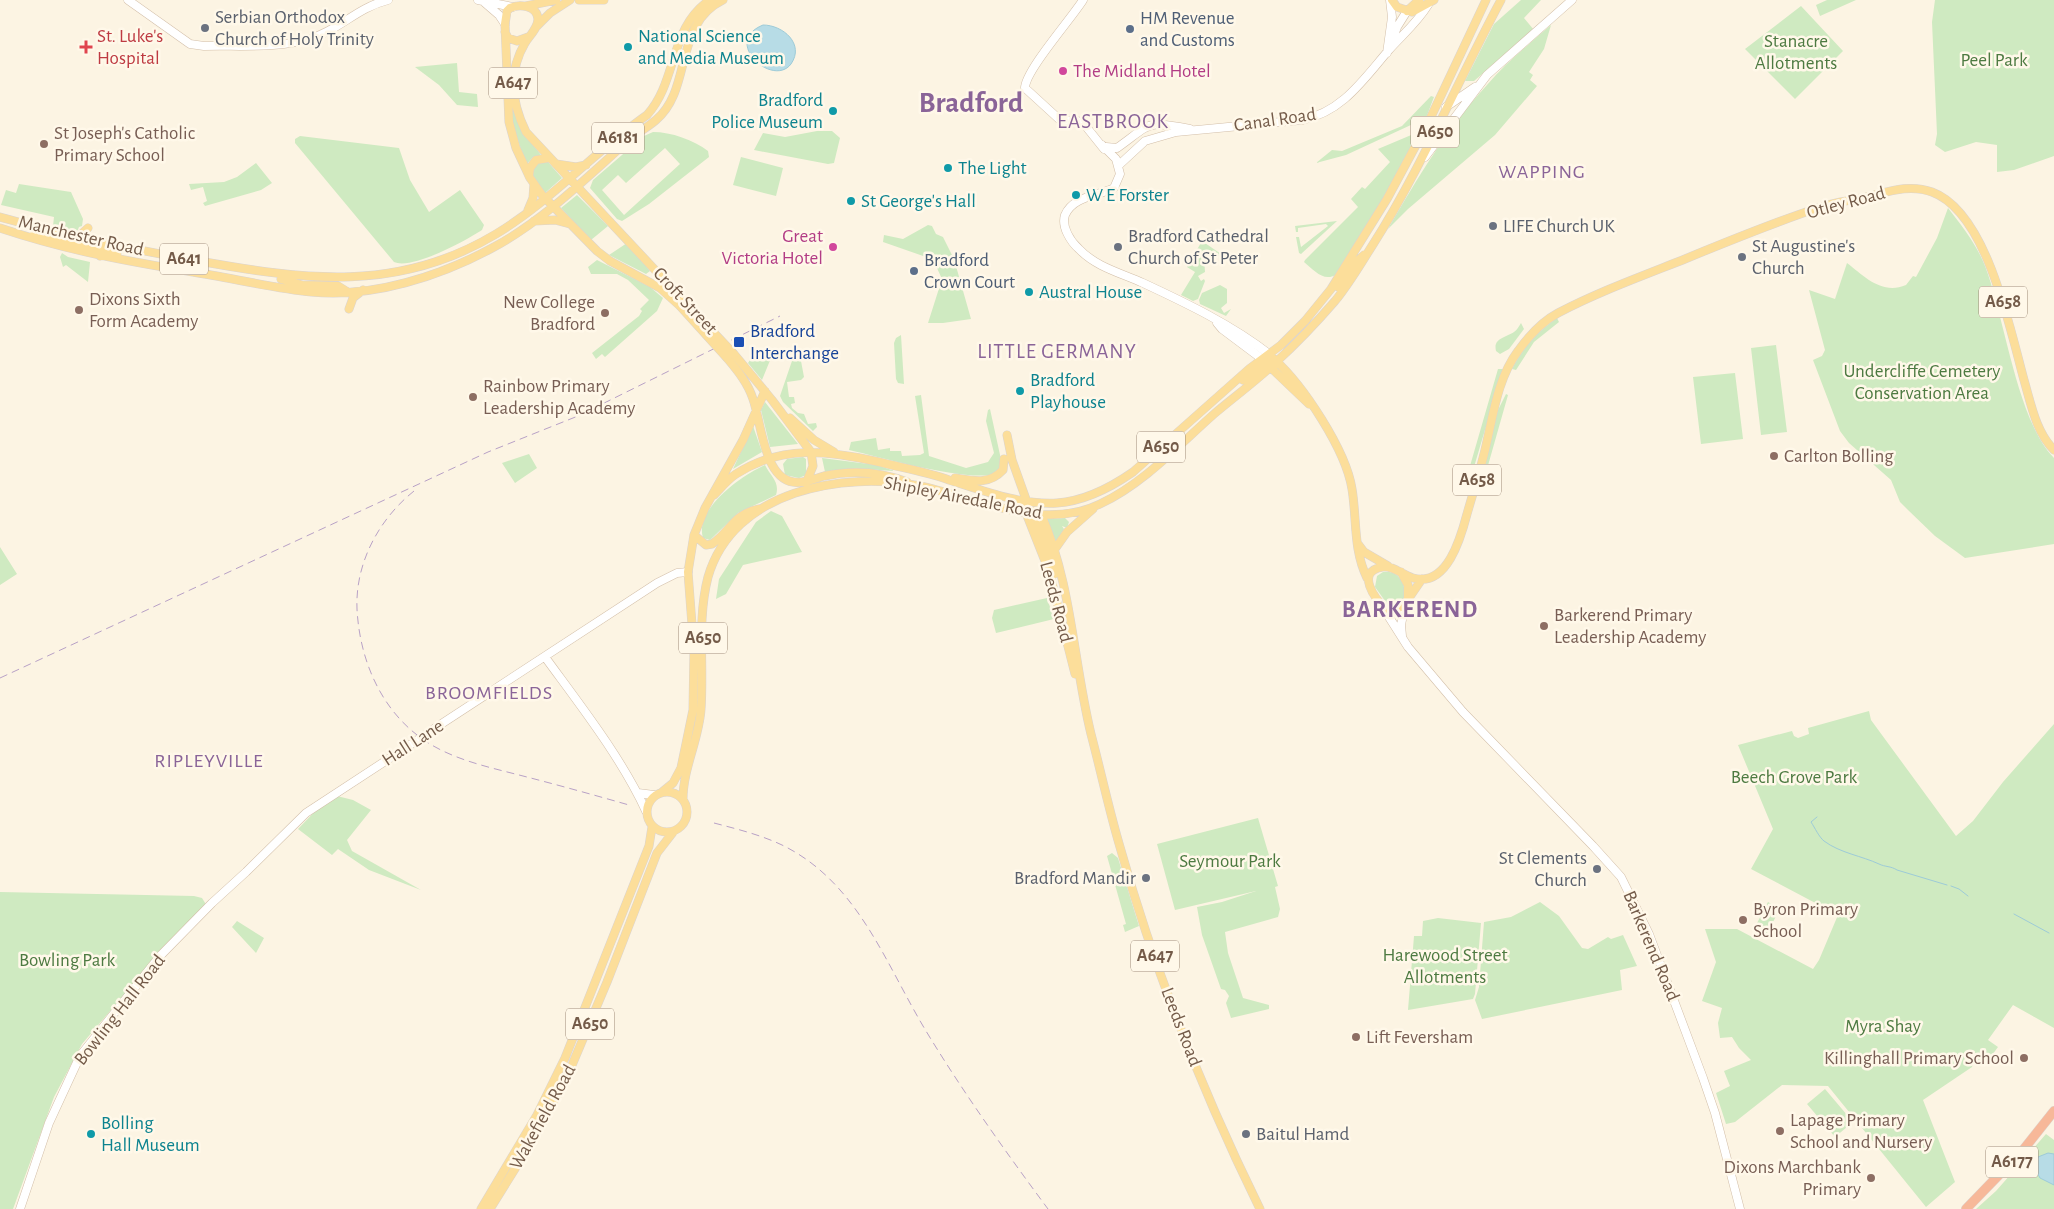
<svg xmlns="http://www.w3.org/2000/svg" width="2054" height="1209" viewBox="0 0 2054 1209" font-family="'Alegreya Sans',sans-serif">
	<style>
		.green { fill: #cfeac1; fill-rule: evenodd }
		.water { fill: #b7dce6; stroke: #9dcbd8 }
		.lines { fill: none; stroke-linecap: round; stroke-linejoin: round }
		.stream { stroke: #9dcbd8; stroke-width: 1 }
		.secondary-casing { stroke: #d3bfa9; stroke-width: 9 }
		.primary-casing { stroke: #dbd4d0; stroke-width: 9 }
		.highway-casing { stroke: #dbd4d0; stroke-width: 10 }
		.secondary { stroke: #fff; stroke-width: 8 }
		.primary { stroke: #fcde9a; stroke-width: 8 }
		.highway { stroke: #f7b899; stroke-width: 9 }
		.rail { stroke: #b8a1c6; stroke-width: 1; stroke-dasharray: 8 5; stroke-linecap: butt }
		.secondary-bridge-casing { stroke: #d3bfa9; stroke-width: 9; stroke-linecap: butt }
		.primary-bridge-casing { stroke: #dbd4d0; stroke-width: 9; stroke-linecap: butt }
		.secondary-bridge { stroke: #fff; stroke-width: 8 }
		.primary-bridge { stroke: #fcde9a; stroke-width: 8 }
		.worship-dot { fill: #6b7280; stroke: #fff8e9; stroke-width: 2 }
		.service-dot { fill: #5c6f8a; stroke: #fff8e9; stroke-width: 2 }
		.health-dot { fill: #e0444e; stroke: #fff8e9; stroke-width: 2 }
		.culture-dot { fill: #0f9aa8; stroke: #fff8e9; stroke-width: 2 }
		.hotel-dot { fill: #d1479c; stroke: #fff8e9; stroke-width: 2 }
		.education-dot { fill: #8d6e63; stroke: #fff8e9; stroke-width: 2 }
		.transit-dot { fill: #1a4fb4; stroke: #fff8e9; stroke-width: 2 }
		.labels { text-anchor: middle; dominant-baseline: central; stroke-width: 5; stroke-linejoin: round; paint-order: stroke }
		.shield { fill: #fff8e9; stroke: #9e8a79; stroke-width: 1 }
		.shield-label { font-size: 18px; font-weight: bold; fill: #745b49 }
		.worship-label { font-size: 19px; fill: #5b616d; stroke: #fff8e9; text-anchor: start }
		.service-label { font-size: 19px; fill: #4e5e75; stroke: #fff8e9; text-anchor: start }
		.health-label { font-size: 19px; fill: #be3a42; stroke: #fff8e9; text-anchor: start }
		.culture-label { font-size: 19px; fill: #0d838f; stroke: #fff8e9; text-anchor: start }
		.park-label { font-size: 19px; fill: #4d7a41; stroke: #fff8e9 }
		.hotel-label { font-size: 19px; fill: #b23c85; stroke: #fff8e9; text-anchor: start }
		.street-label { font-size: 19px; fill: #745b49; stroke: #fff8e9 }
		.education-label { font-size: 19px; fill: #785e54; stroke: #fff8e9; text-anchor: start }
		.transit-label { font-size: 19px; fill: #164399; stroke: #fff8e9; text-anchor: start }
		.neighbourhood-label { font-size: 20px; letter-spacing: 1px; fill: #8a6498; stroke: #fff8e9 }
		.quarter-label { font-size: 21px; letter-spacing: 1px; fill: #8a6498; stroke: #fff8e9 }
		.district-label { font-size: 24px; font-weight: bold; letter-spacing: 1px; fill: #8a6498; stroke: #fff8e9 }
		.town-label { font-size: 29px; font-weight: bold; fill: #8a6498; stroke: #fff8e9 }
	</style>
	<rect width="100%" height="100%" fill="#fcf4e3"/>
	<path class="green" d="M1521,0H1541L1524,18L1534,30L1474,81H1465L1494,24Z
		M1827,0H1856L1820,16L1816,5Z
		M1935,0H2054V156L2014,170L1997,172V145L1976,142L1945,152L1935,145L1937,134L1932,22Z
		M1801,6L1843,51L1795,99L1745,49Z
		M1551,25L1544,49L1529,72L1533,75L1530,80L1537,86L1495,135L1408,209L1388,229C1417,179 1447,128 1487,85C1506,63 1529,44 1551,25Z
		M457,63L459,92L477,94L478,107L457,105L439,85L415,67Z
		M1431,96L1434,97L1426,118L1346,155L1316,163L1332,150L1342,151L1402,126Z
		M511,102L522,131L541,155L533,157L526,165L511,118Z
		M817,131H832L840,138L834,163L828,164L754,150L763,133L785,137Z
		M653,132C671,132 694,140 708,151L709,157L649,204L622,221L617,219L590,188L593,180L644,136ZM665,148L680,164L624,215L602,190L618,175L626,183Z
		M1416,133C1418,151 1351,251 1337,274C1324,283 1314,270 1304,262L1305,260L1358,207L1351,199L1362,187L1365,189L1390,162L1378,149Z
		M300,136L399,148L410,180L429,212L460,190L484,225L482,230C465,241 412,270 394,262L295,143V139Z
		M741,157L783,168L776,196L733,185Z
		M548,162L562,178L545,193L533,178L532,172L537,164Z
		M256,163L272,183L261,190L205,206L203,203L207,201L203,187L191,190L189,184L224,182L237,177Z
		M19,184L71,192L83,219L82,226L79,227L77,232L53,226L54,217L1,205L6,190L16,193Z
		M577,195L608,226L591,240L561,208Z
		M1948,208C1962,226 1977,245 1985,266C2005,318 2017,421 2054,458V544L1965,558L1935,536L1908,510L1900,502L1891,480L1849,443L1840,431L1813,360L1822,356L1825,350L1809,290L1835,299L1847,263C1865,277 1882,295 1906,285L1913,276L1916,277L1937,238Z
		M1337,221L1301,254L1299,253L1296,237H1299L1301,247L1328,226L1326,224L1298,228V232H1296L1295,226Z
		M928,225L932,226L936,234L943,237L954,259L971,319L943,323H928L942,279L931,255L926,257L883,242L884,235L903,239Z
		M1202,241L1221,254L1220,256L1204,257L1205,272L1198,276L1201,281L1204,279L1205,281L1198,299L1193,301L1181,295L1195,272L1187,267Z
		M627,243L650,271L646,274L609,255Z
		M62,253L68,257L90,262L88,282L66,265L63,267L60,257Z
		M597,260L650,287L663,298L657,311L605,357L602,354L596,359L592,353L639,316L642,311L640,309L649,300L628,280L617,274H591L588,267Z
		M1220,285L1227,289V303L1221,308L1224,313L1231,309L1226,316L1200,304L1199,300L1202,293Z
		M1557,318L1559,322L1534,342L1516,370L1512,369C1523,348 1537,332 1557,318Z
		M1521,323L1524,329L1509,349L1500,354L1496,351C1493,338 1505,338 1514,332C1517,330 1519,326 1521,323Z
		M901,335L904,384L898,383L896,379L894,343L896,338Z
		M1776,345L1787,432L1761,435L1751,348Z
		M771,358L762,380L748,363L750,360Z
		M793,358L794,361H801L804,377L801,380L787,382L789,397H794L795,403L791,404L792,408L798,413L804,414L808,424L816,423L817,427L813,431L783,402L780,396Z
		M1498,369H1503L1474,467L1470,466Z
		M1735,373L1743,439L1701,444L1693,377Z
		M1506,394L1508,395L1487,469L1483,468L1498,410Z
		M921,395L929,456L966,468L988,462L994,453L986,421L988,410L990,409L1002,464L996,474C965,482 885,458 849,450L851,442L876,438L878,450L890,448V451H901L902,456L920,455L924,453L915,396Z
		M765,402L798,444L770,447L761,410Z
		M753,426L762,452L733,469Z
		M529,454L537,468L515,483L502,463Z
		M803,457L806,459V475L799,478L785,475L783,464L787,459Z
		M822,458L876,465L895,471L865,469L825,472Z
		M765,465C771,477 780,482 776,495L738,513L710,540L703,538C694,509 742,475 765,465Z
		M771,511L782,516L802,552L743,565L726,594L716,599L719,579L756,522Z
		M1065,518L1069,522L1067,528L1062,526L1064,529L1056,542L1047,519Z
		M0,547L17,574L0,585Z
		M1383,572C1398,570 1406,583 1405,597L1400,604L1388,605L1375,587L1377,576Z
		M1047,598L1054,619L996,633L992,618L994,610Z
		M1869,711L1871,720L1956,836L1973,821L2003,782L2054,724V1028L2013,1005L1988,1040L1998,1047L1984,1066L1974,1060L1972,1067L1923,1100L1955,1182L1926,1207L1828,1086L1782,1085L1735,1122L1726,1124L1716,1093L1730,1086L1724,1071L1751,1060L1739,1048L1732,1037L1720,1038L1718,1023L1722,1008L1702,1001L1716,962L1705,929H1737L1813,969L1819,960L1838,915L1751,869L1773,829L1738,745L1792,731L1794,736L1798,738L1809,734L1808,728Z
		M337,796L353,800L371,810L347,840L352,851L421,890L369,870L338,849L332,855L298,829L322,804Z
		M1258,818L1278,886L1275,887L1280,909L1278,917L1225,932L1228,953L1243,998L1269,1005V1009L1231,1018L1226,1003L1229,996L1225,990L1221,989L1202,935L1197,907L1222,902L1256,891L1175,910L1157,844Z
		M1112,853L1118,858L1139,926L1125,932L1123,925L1126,924L1107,856Z
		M0,892L194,896L202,898L207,906L163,949L82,1044L54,1097L13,1209H0Z
		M1540,902L1559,916L1582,948L1588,949L1608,937L1611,939L1623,935L1637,966L1620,970L1622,990L1482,1019L1475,1000L1479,987L1484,922L1511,917Z
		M1768,902L1780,909L1767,933L1755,927Z
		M1438,918L1481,923L1475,994L1473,999L1408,1010L1414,936H1422L1423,921Z
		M237,921L264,938L256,953L232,927Z
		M1825,1089L1853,1122L1835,1137L1807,1104Z
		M2046,1134L2054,1140V1209H1976L1996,1191Z"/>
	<path class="water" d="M763,25C783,25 805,44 791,64C773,88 721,42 763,25Z
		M2048,1153L2054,1154V1185L2040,1178L2034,1167L2038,1157Z"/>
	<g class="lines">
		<path class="stream" d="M1817,817L1811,822C1815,828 1819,837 1824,841C1840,853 1862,856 1879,864C1885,867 1891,866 1897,870L1947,885
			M1951,886L1959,889L1968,896
			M2014,914L2049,933"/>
		<defs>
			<path id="secondary" d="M128,0L190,44L204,46C239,45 279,49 312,38C341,29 356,8 388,0
				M478,0L513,7
				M1083,0C1071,19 1025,71 1025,88L1060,120L1078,121L1084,124L1104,149
				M484,2L499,15L505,24
				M1391,43L1397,27L1407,11
				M1387,53L1392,17L1390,0
				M1446,107L1475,87
				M1102,145L1116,159L1120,174L1114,188C1098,196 1073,196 1065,215C1061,227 1071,242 1079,249C1096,267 1121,273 1143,283C1186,303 1232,325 1269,354
				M1106,147L1117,148C1152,123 1145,120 1190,129
				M1425,157L1487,75L1572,0
				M1119,165L1145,141L1176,132L1302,120C1342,112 1363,80 1388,51C1401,36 1417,23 1428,5
				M1217,323L1222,329L1262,359
				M1382,606L1408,647L1463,712L1593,846L1621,877L1649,934L1703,1078L1715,1113L1740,1209
				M1402,636L1401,625L1405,604
				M545,657C580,705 621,757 646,811
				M426,734L657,583L677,573L688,572
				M638,793L654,795
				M20,1209L49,1123L80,1056L160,956L212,903L246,872L306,813L416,741"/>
			<path id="primary" d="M579,0H604
				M1392,0L1397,7L1412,12L1434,0
				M526,6L556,0
				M1407,11L1419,0
				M537,26L550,13L570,0
				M505,32L508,38L517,41L528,37
				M556,164L576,167L586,165
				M529,176L530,168L536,160L549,158
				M528,210L533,198L534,184
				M0,217C68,236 130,249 199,261C305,280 398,293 496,234C551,201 594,152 647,115C678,81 669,27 710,0
				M534,221L555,220L570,224
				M0,228C66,250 125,261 193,272C232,278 272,288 312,292C373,298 441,276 494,247C544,220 586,178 629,140C637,133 648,127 656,120C693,89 673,24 723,0
				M34,231L61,242L92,249L100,256
				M77,238L88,228
				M95,243L103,251L117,254
				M281,279L302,285L338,286L346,291
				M1338,287L1355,263L1364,255
				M680,306L660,288L610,261L597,251L542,195L530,178L516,148L509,122L505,24L507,11L510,8C519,4 537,5 538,19C538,28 530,35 525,43C508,72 511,102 526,132L685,302
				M349,309L353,298L363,290
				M734,354L772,400L811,452L813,466L806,483
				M727,358C737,370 748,383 753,399C762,424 764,488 802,482C810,481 817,478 824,476C852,470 881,472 907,482
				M1274,359C1303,385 1346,450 1352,489C1357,519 1353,549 1367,578
				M1267,364L1309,404
				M1243,380L1267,362H1277
				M790,418L814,440L834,452
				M1007,435L1012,460L1027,502V506
				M955,478C974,481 989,485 1003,470L1004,459
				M714,495C721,488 728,479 736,474C782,444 829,451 879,462C903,468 927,472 949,480C984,491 1020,505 1057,503C1085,501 1110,488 1133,472L1249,369L1281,345L1305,321L1331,289L1387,199L1429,121L1486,0
				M1034,511L1051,555L1054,574
				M1026,513L1049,571L1075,674
				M1041,514C1072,584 1073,660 1091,734C1101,772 1109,810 1120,847C1155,972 1203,1093 1260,1209
				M694,535L706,545L712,544C731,531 733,514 759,509
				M1358,544L1364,552L1388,566
				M1055,549L1067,532L1093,509
				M1401,572L1408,585V600L1399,608L1386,609C1375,599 1355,572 1382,567C1393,565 1402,575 1413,578C1447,588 1461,537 1467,514C1473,493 1480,471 1485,450C1493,417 1497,379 1518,351C1528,337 1543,321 1558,313C1598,292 1642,276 1685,259C1731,240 1777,221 1824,206C1836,202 1849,201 1862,198C1885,193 1908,183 1932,192C1987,212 2010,329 2024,380C2031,404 2036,432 2054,450
				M1409,598L1422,579
				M647 812a20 20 0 1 1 40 0a20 20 0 1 1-40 0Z
				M662,792L673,783L681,768L693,710L694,651L688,572L694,535L705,508L743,440L765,391
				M683,799C683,768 699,740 701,709C704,666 697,619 708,577C733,490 843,471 920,486C977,498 1042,532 1100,504C1143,484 1179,445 1214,414C1234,397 1256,381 1275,363C1296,344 1316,323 1335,301C1349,284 1360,265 1372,246C1422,168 1457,82 1501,0
				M481,1209L537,1115L565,1058L649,846L652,827
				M490,1209L533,1140L567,1077L607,982L657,853L674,831"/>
			<path id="highway" d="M1966,1209L2023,1150L2054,1111"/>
		</defs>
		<use href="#secondary" class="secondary-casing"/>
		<use href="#primary" class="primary-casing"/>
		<use href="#highway" class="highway-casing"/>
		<use href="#secondary" class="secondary"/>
		<use href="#primary" class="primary"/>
		<use href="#highway" class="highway"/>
		<path class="rail" d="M414,491C379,519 355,563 357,609C360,668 388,725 443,751C468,763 496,769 523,776C558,785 594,795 629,805
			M0,678L488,452L578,416L780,316
			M714,823C737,829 761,835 782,845C858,882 885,963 926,1031C963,1092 1005,1151 1048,1209"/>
		<defs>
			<path id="secondary-bridge" d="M416,741L426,734"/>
			<path id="primary-bridge" d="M685,302L734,354
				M680,306L727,358"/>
		</defs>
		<use href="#secondary-bridge" class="secondary-bridge-casing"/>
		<use href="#primary-bridge" class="primary-bridge-casing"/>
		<use href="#secondary-bridge" class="secondary-bridge"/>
		<use href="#primary-bridge" class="primary-bridge"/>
	</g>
	<g class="worship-dot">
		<circle cx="205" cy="28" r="5"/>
		<circle cx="1493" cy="226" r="5"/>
		<circle cx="1118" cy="247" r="5"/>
		<circle cx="1742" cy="257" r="5"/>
		<circle cx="1597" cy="869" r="5"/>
		<circle cx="1146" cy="878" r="5"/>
		<circle cx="1246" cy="1134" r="5"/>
	</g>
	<g class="service-dot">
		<circle cx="1130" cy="29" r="5"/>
		<circle cx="914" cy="271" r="5"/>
	</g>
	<path class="health-dot" d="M83.5 39.5h5v5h5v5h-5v5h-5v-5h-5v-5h5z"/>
	<g class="culture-dot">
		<circle cx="628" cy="47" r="5"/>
		<circle cx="833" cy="111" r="5"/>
		<circle cx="948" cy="168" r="5"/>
		<circle cx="1076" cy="195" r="5"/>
		<circle cx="851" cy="201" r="5"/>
		<circle cx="1029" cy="292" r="5"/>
		<circle cx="1020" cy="391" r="5"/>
		<circle cx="91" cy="1134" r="5"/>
	</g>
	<g class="hotel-dot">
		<circle cx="1063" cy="71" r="5"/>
		<circle cx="833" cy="247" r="5"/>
	</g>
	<g class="education-dot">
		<circle cx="44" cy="144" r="5"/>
		<circle cx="79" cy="310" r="5"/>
		<circle cx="605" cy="313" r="5"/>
		<circle cx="473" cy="397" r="5"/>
		<circle cx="1774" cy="456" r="5"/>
		<circle cx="1544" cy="626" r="5"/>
		<circle cx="1743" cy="920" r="5"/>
		<circle cx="1356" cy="1037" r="5"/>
		<circle cx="2024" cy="1058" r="5"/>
		<circle cx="1780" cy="1131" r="5"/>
		<circle cx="1871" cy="1178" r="5"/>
	</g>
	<rect class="transit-dot" x="733" y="336" width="12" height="12" rx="2.5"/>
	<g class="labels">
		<g class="shield">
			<rect x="489" y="67.5" width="48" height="31" rx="4"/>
			<rect x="1411" y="116.5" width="48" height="31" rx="4"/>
			<rect x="592" y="122.5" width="52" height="31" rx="4"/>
			<rect x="160" y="243.5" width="48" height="31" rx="4"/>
			<rect x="1979" y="286.5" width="48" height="31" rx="4"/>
			<rect x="1137" y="431.5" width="48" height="31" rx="4"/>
			<rect x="1453" y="464.5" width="48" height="31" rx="4"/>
			<rect x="679" y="622.5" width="48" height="31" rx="4"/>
			<rect x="1131" y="940.5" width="48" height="31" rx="4"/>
			<rect x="566" y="1008.5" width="48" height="31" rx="4"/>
			<rect x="1986" y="1146.5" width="52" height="31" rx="4"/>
		</g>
		<g class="shield-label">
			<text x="513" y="83">A647</text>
			<text x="1435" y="132">A650</text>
			<text x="618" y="138">A6181</text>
			<text x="184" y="259">A641</text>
			<text x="2003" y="302">A658</text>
			<text x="1161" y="447">A650</text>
			<text x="1477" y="480">A658</text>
			<text x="703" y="638">A650</text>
			<text x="1155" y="956">A647</text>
			<text x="590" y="1024">A650</text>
			<text x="2012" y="1162">A6177</text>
		</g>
		<g class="worship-label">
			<text x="215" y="17">Serbian Orthodox<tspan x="215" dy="22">Church of Holy Trinity</tspan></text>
			<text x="1503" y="226">LIFE Church UK</text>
			<text x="1128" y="236">Bradford Cathedral<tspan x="1128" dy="22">Church of St Peter</tspan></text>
			<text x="1752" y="246">St Augustine's<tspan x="1752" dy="22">Church</tspan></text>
			<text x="1587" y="858" text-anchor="end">St Clements<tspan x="1587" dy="22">Church</tspan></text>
			<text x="1136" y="878" text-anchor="end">Bradford Mandir</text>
			<text x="1256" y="1134">Baitul Hamd</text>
		</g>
		<g class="service-label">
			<text x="1140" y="18">HM Revenue<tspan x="1140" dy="22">and Customs</tspan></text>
			<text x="924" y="260">Bradford<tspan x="924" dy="22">Crown Court</tspan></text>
		</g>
		<g class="health-label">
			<text x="97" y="36">St. Luke's<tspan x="97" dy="22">Hospital</tspan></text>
		</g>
		<g class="culture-label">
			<text x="638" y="36">National Science<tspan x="638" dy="22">and Media Museum</tspan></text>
			<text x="823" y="100" text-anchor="end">Bradford<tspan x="823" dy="22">Police Museum</tspan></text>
			<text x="958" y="168">The Light</text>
			<text x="1086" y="195">W E Forster</text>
			<text x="861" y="201">St George's Hall</text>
			<text x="1039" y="292">Austral House</text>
			<text x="1030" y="380">Bradford<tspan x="1030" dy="22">Playhouse</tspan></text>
			<text x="101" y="1123">Bolling<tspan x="101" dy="22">Hall Museum</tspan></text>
		</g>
		<g class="park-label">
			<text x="1796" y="41">Stanacre<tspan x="1796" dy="22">Allotments</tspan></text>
			<text x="1994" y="60">Peel Park</text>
			<text x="1922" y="371">Undercliffe Cemetery<tspan x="1922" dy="22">Conservation Area</tspan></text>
			<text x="1794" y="777">Beech Grove Park</text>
			<text x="1230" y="861">Seymour Park</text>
			<text x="1445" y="955">Harewood Street<tspan x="1445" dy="22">Allotments</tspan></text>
			<text x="67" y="960">Bowling Park</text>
			<text x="1883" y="1026">Myra Shay</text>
		</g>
		<g class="hotel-label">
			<text x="1073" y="71">The Midland Hotel</text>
			<text x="823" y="236" text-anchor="end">Great<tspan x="823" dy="22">Victoria Hotel</tspan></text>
		</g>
		<g class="street-label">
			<text transform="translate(1275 120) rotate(-8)">Canal Road</text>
			<text transform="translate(1846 203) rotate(-15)">Otley Road</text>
			<text transform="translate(81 236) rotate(13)">Manchester Road</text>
			<text transform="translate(685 301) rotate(47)">Croft Street</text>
			<text transform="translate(963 498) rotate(11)">Shipley Airedale Road</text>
			<text transform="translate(1056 602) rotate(75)">Leeds Road</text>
			<text transform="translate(413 743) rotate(-33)">Hall Lane</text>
			<text transform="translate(1651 946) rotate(67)">Barkerend Road</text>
			<text transform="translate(120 1010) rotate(-52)">Bowling Hall Road</text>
			<text transform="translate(1181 1027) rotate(69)">Leeds Road</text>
			<text transform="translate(543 1117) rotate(-61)">Wakefield Road</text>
		</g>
		<g class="education-label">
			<text x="54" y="133">St Joseph's Catholic<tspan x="54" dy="22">Primary School</tspan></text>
			<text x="89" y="299">Dixons Sixth<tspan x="89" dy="22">Form Academy</tspan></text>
			<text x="595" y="302" text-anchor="end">New College<tspan x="595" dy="22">Bradford</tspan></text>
			<text x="483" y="386">Rainbow Primary<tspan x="483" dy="22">Leadership Academy</tspan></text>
			<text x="1784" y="456">Carlton Bolling</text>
			<text x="1554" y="615">Barkerend Primary<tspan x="1554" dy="22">Leadership Academy</tspan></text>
			<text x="1753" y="909">Byron Primary<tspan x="1753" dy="22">School</tspan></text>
			<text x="1366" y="1037">Lift Feversham</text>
			<text x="2014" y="1058" text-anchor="end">Killinghall Primary School</text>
			<text x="1790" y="1120">Lapage Primary<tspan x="1790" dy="22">School and Nursery</tspan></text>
			<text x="1861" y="1167" text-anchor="end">Dixons Marchbank<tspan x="1861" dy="22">Primary</tspan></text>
		</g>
		<g class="transit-label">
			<text x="750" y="331">Bradford<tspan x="750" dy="22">Interchange</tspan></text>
		</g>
		<g class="neighbourhood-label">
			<text x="1542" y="172">WAPPING</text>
			<text x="489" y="693">BROOMFIELDS</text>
			<text x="209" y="761">RIPLEYVILLE</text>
		</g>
		<g class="quarter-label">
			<text x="1113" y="121">EASTBROOK</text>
			<text x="1057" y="351">LITTLE GERMANY</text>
		</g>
		<g class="district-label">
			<text x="1410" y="610">BARKEREND</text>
		</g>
		<g class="town-label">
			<text x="971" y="103">Bradford</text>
		</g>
	</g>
</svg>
